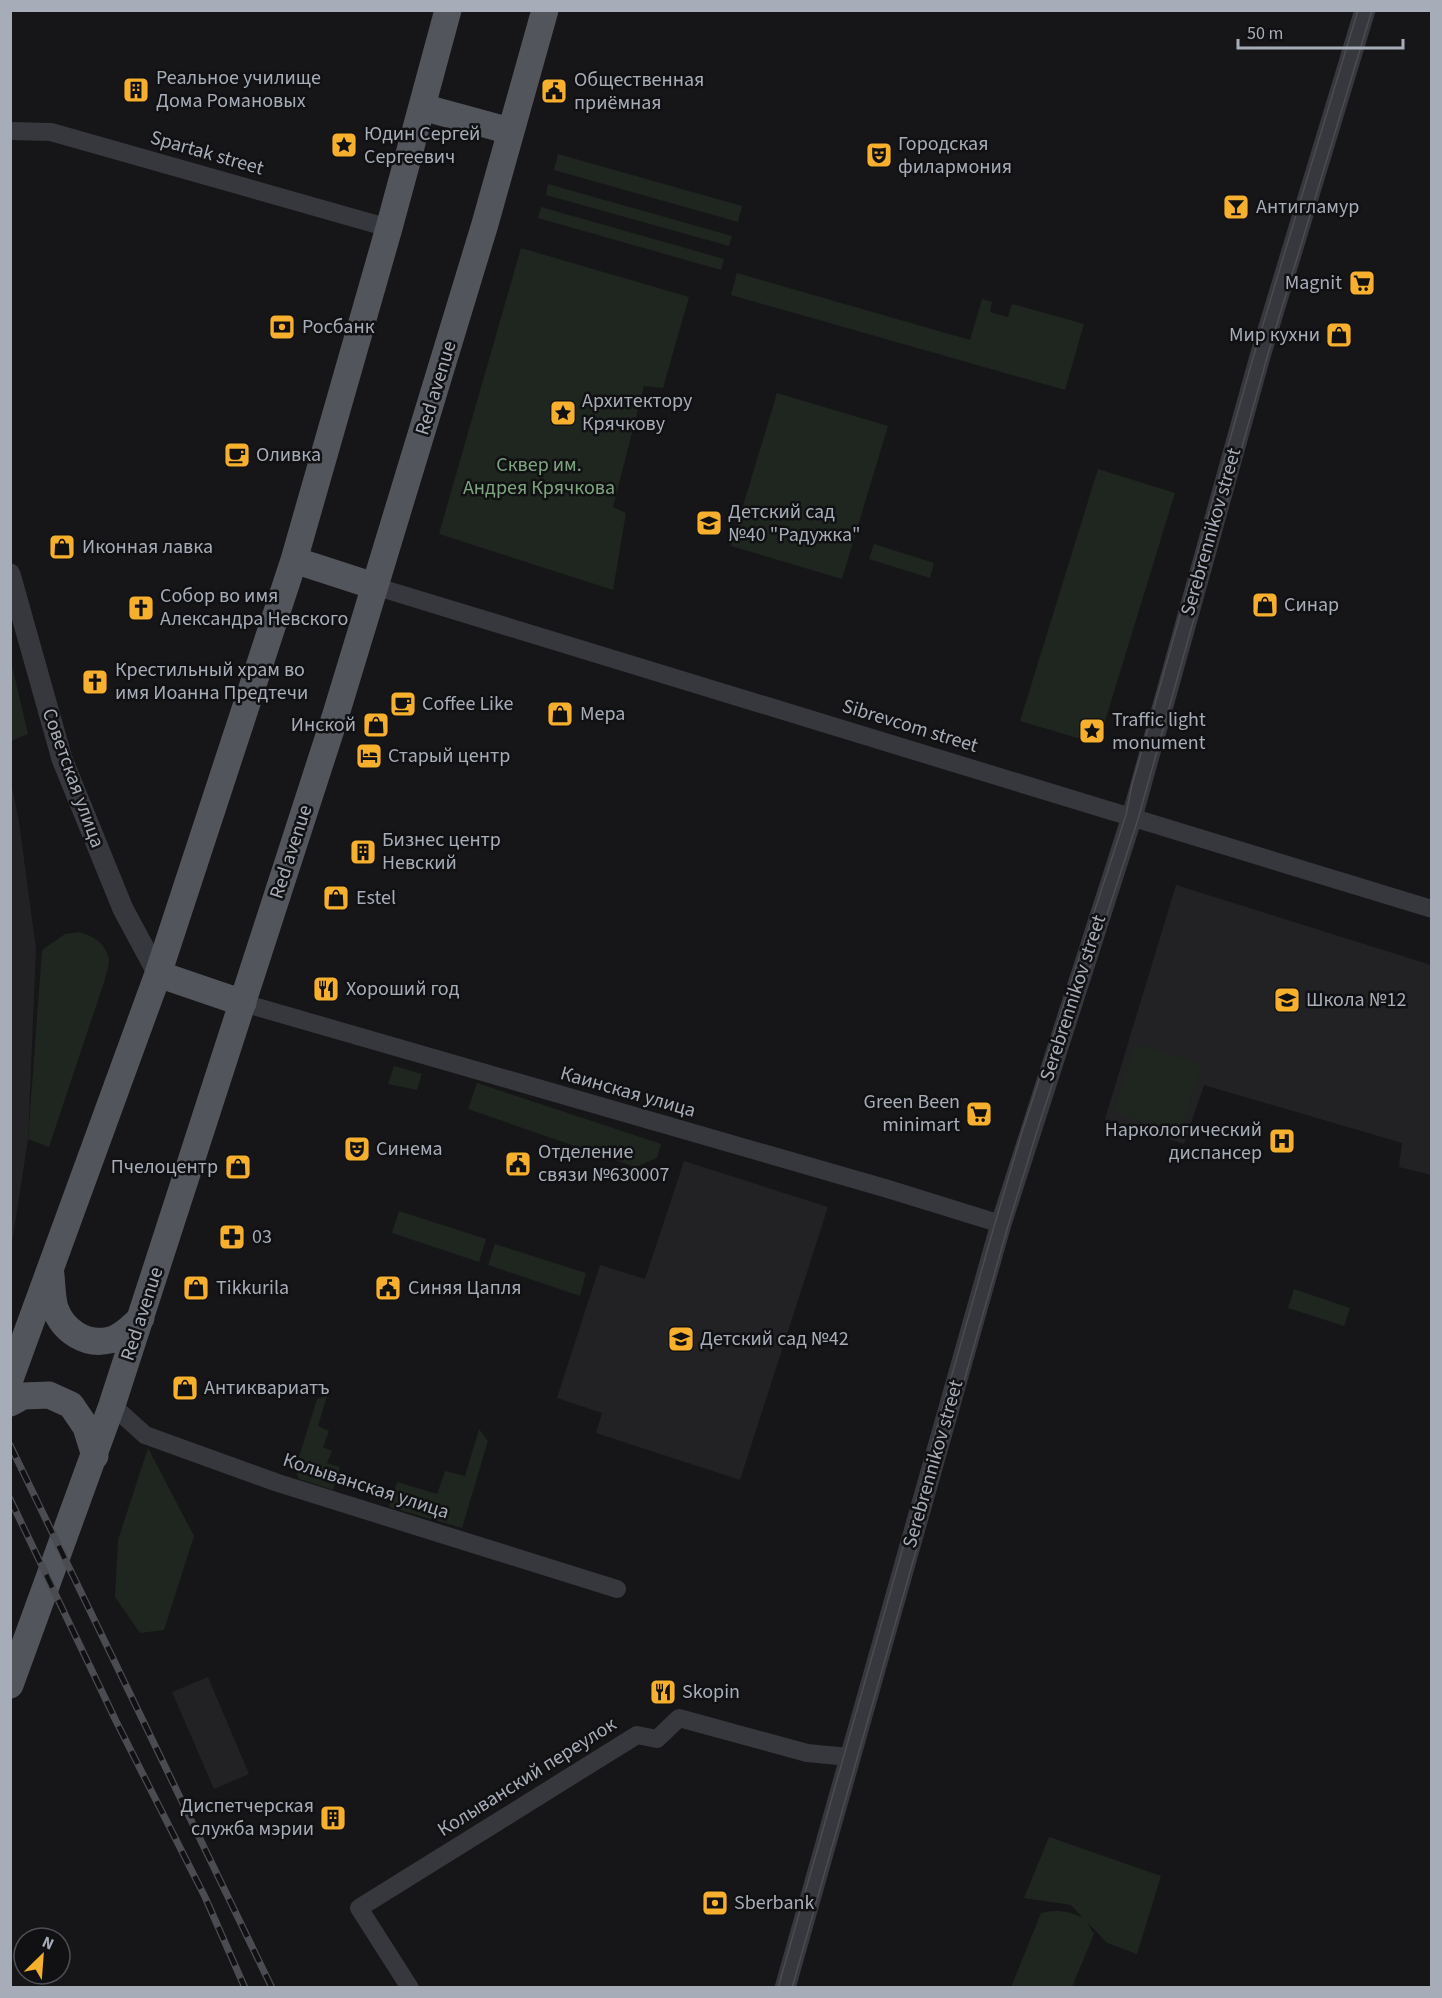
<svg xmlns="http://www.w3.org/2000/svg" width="1442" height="1998" viewBox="0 0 1442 1998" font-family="'Source Sans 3',sans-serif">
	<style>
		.built { fill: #222225 }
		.green { fill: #1e261f }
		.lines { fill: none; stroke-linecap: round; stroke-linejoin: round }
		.minor { stroke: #37383d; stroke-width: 18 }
		.tertiary { stroke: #37383d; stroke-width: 21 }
		.primary { stroke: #53555c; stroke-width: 27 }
		.tram { stroke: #4a4c52; stroke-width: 1.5 }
		.rail-casing { stroke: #4a4c52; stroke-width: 7 }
		.rail { stroke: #111113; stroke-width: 4.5; stroke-dasharray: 14; stroke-linecap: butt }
		.labels { text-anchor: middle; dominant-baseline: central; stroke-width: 5; stroke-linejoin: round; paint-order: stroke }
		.poi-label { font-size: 20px; fill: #a7adb8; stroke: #111113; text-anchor: start }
		.street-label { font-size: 20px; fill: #a7adb8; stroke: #111113 }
		.park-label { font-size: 20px; fill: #7ea47f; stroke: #111113 }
	</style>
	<rect width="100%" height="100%" fill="#161618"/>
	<path class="built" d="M11,782L19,822L36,949L28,1139L11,1250Z
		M1176,885L1431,965V1175L1399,1167L1402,1143L1204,1085L1184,1144L1105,1119Z
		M684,1161L828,1207L740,1480L596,1433L602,1413L557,1398L600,1265L645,1279Z
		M208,1677L249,1774L214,1789L172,1692Z"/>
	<path class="green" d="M558,154L742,206L738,222L554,170Z
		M548,184L732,236L729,246L546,195Z
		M541,207L724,259L721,270L538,218Z
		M521,248L689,297L663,388L644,386L613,507L626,513L613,590L439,534Z
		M737,273L970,340L982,299L992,302L990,312L1008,317L1012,304L1084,324L1065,390L731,295Z
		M777,393L888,426L842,579L731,546Z
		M1098,469L1175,493L1098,744L1020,721Z
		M874,544L934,563L930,578L869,559Z
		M11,661L28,734L11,741H10Z
		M79,932C93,935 107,945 109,960C109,966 106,974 105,979L49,1147L28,1139L42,950L65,934Z
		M1135,1044L1202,1065L1180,1134L1113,1113Z
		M394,1066L422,1074L417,1090L388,1084Z
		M477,1083L661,1144L657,1158L635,1167L468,1109Z
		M399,1211L486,1239L479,1262L392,1233Z
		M495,1244L586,1273L580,1296L488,1265Z
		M1294,1289L1350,1308L1344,1326L1288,1308Z
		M327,1396L318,1426L329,1431L323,1447L332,1451L327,1463L340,1467L333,1490L299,1479L295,1470L317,1399Z
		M479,1429L488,1441L462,1528L389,1507L397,1482L437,1494L445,1471L465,1476Z
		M148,1448L194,1536L164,1630L140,1633L115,1597L118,1540Z
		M1049,1837L1161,1876L1137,1954L1107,1943L1087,1922L1094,1934L1072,1987H1011L1041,1913C1058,1909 1067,1911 1082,1917L1071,1905L1024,1898Z"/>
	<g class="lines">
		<path class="minor" d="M10,131L51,132L389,228
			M374,586L1432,909
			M243,1003L888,1189L1001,1224
			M112,1405L145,1435L278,1483L617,1589
			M410,1988L359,1908L637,1735L657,1739L679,1718L807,1753L849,1757"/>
		<path class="tertiary" d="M10,574L62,759L123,909L158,974
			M785,1988L1001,1224L1132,817L1261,353L1365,10"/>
		<path class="primary" d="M422,107L510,131
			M294,560L374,586
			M158,974L243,1003
			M51,1275C52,1285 52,1298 55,1308C63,1331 86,1346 110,1340C123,1337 132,1326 141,1318
			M10,1379L158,974L294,560L389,228L448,10
			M10,1403L23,1396L49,1395L71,1405L86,1427L95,1456
			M10,1685L112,1405L336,714L485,224L545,10"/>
		<path class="tram" d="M778,1988L995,1223L1022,1132L1126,815L1132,785L1255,351L1358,10
			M792,1988L1008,1226L1037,1131L1138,819L1268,354L1372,10"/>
		<defs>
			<path id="rail" d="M10,1445L272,1988
				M10,1499L116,1721L205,1897L245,1988"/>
		</defs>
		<use href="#rail" class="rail-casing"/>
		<use href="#rail" class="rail"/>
	</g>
	<defs>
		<symbol id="building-square" viewBox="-11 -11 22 22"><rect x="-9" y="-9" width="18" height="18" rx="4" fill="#f7af2e" stroke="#111113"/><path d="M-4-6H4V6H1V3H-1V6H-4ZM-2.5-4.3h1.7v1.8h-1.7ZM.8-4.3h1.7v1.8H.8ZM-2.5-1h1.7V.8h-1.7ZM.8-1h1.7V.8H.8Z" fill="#111"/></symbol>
		<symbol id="civic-square" viewBox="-11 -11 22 22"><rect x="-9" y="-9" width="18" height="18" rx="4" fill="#f7af2e" stroke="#111113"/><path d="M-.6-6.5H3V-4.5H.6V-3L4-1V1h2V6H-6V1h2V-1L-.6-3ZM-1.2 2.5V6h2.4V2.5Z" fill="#111"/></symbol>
		<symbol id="sight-square" viewBox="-11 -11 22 22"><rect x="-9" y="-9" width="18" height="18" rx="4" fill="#f7af2e" stroke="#111113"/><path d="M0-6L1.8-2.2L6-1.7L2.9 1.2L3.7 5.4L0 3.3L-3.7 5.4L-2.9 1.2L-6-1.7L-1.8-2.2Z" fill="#111"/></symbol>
		<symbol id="theatre-square" viewBox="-11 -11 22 22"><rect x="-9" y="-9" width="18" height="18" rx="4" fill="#f7af2e" stroke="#111113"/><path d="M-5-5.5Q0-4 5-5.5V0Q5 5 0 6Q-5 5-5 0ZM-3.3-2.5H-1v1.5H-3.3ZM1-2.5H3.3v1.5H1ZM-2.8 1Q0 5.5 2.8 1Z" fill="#111"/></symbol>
		<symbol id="bar-square" viewBox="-11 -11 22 22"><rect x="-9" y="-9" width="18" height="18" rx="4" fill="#f7af2e" stroke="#111113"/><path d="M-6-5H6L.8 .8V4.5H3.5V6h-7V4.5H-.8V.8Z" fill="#111"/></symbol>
		<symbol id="supermarket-square" viewBox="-11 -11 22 22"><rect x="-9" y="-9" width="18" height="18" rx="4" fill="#f7af2e" stroke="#111113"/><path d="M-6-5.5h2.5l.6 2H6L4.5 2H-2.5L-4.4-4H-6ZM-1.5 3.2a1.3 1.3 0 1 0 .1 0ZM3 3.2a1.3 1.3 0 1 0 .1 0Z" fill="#111"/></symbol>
		<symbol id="bank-square" viewBox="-11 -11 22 22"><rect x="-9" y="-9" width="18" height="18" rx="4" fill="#f7af2e" stroke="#111113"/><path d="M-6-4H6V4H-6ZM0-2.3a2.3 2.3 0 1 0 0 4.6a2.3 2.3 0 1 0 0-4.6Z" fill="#111"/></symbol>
		<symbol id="shop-square" viewBox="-11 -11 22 22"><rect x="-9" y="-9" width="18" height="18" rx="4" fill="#f7af2e" stroke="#111113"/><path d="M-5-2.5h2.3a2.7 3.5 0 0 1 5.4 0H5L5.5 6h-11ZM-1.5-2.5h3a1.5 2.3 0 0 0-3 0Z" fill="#111"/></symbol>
		<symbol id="cafe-square" viewBox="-11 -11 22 22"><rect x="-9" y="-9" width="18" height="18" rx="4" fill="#f7af2e" stroke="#111113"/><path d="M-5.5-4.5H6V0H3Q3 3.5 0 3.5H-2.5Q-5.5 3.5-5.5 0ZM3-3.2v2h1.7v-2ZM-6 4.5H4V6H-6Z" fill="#111"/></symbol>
		<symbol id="school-square" viewBox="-11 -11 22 22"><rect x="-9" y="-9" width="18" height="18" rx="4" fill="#f7af2e" stroke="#111113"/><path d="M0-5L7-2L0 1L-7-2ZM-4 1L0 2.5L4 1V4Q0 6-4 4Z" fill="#111"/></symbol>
		<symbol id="church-square" viewBox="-11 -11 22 22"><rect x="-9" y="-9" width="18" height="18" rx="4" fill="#f7af2e" stroke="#111113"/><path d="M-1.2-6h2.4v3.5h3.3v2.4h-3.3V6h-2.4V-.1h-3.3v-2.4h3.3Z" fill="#111"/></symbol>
		<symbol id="hotel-square" viewBox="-11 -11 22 22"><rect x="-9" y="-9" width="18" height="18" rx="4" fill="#f7af2e" stroke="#111113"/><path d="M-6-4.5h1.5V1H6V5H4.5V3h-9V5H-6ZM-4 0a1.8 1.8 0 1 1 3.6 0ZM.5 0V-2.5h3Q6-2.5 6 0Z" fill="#111"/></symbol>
		<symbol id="restaurant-square" viewBox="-11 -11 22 22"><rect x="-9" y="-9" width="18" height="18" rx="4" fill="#f7af2e" stroke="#111113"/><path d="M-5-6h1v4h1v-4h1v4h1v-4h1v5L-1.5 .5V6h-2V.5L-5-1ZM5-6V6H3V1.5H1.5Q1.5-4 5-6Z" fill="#111"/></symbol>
		<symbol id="hospital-square" viewBox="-11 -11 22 22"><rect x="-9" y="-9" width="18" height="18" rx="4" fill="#f7af2e" stroke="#111113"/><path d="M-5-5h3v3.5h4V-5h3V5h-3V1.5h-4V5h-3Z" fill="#111"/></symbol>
		<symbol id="pharmacy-square" viewBox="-11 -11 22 22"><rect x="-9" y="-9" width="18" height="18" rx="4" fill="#f7af2e" stroke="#111113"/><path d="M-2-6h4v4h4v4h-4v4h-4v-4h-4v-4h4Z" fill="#111"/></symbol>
	</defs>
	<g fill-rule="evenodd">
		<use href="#building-square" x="121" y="75" width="30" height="30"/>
		<use href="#civic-square" x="539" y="76" width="30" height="30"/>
		<use href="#sight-square" x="329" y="130" width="30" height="30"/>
		<use href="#theatre-square" x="864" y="140" width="30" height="30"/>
		<use href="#bar-square" x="1221" y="192" width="30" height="30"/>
		<use href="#supermarket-square" x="1347" y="268" width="30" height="30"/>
		<use href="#bank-square" x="267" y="312" width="30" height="30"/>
		<use href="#shop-square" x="1324" y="320" width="30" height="30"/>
		<use href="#sight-square" x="548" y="398" width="30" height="30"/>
		<use href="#cafe-square" x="222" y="440" width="30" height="30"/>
		<use href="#school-square" x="694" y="508" width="30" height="30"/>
		<use href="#shop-square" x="47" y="532" width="30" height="30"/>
		<use href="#shop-square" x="1250" y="590" width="30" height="30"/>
		<use href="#church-square" x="126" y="593" width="30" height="30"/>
		<use href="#church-square" x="80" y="667" width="30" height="30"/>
		<use href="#cafe-square" x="388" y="689" width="30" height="30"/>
		<use href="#shop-square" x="545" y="699" width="30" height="30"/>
		<use href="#shop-square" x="361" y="710" width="30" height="30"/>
		<use href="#sight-square" x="1077" y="716" width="30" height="30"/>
		<use href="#hotel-square" x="354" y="741" width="30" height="30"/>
		<use href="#building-square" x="348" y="837" width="30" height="30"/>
		<use href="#shop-square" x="321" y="883" width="30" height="30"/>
		<use href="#restaurant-square" x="311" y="974" width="30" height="30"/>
		<use href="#school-square" x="1272" y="985" width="30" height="30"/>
		<use href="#supermarket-square" x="964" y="1099" width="30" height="30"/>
		<use href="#hospital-square" x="1267" y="1126" width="30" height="30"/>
		<use href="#theatre-square" x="342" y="1134" width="30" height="30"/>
		<use href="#civic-square" x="503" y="1149" width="30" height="30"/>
		<use href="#shop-square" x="223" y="1152" width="30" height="30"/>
		<use href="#pharmacy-square" x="217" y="1222" width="30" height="30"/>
		<use href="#shop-square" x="181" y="1273" width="30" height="30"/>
		<use href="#civic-square" x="373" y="1273" width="30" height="30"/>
		<use href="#school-square" x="666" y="1324" width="30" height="30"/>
		<use href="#shop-square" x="170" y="1373" width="30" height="30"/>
		<use href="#restaurant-square" x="648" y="1677" width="30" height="30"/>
		<use href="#building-square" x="318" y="1803" width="30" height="30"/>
		<use href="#bank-square" x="700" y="1888" width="30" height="30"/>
	</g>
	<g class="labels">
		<g class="poi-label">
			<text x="156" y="78">Реальное училище<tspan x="156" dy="23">Дома Романовых</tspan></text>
			<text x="574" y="80">Общественная<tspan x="574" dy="23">приёмная</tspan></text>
			<text x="364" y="134">Юдин Сергей<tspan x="364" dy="23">Сергеевич</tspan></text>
			<text x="898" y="144">Городская<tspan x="898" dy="23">филармония</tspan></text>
			<text x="1256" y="207">Антигламур</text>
			<text x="1342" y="283" text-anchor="end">Magnit</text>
			<text x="302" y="327">Росбанк</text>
			<text x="1320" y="335" text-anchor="end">Мир кухни</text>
			<text x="582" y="401">Архитектору<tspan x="582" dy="23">Крячкову</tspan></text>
			<text x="256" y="455">Оливка</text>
			<text x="728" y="512">Детский сад<tspan x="728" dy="23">№40 "Радужка"</tspan></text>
			<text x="82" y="547">Иконная лавка</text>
			<text x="160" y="596">Собор во имя<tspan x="160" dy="23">Александра Невского</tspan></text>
			<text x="1284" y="605">Синар</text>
			<text x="115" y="670">Крестильный храм во<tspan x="115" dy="23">имя Иоанна Предтечи</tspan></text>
			<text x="422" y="704">Coffee Like</text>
			<text x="580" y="714">Мера</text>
			<text x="1112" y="720">Traffic light<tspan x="1112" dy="23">monument</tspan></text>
			<text x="356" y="725" text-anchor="end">Инской</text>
			<text x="388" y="756">Старый центр</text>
			<text x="382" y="840">Бизнес центр<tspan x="382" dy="23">Невский</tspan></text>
			<text x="356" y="898">Estel</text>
			<text x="346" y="989">Хороший год</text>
			<text x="1306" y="1000">Школа №12</text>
			<text x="960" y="1102" text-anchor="end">Green Been<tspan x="960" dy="23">minimart</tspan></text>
			<text x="1262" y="1130" text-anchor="end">Наркологический<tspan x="1262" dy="23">диспансер</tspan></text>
			<text x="376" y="1149">Синема</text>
			<text x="538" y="1152">Отделение<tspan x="538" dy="23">связи №630007</tspan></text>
			<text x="218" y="1167" text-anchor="end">Пчелоцентр</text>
			<text x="252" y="1237">03</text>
			<text x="216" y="1288">Tikkurila</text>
			<text x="408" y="1288">Синяя Цапля</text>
			<text x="700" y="1339">Детский сад №42</text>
			<text x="204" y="1388">Антиквариатъ</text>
			<text x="682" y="1692">Skopin</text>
			<text x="314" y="1806" text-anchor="end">Диспетчерская<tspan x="314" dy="23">служба мэрии</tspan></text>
			<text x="734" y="1903">Sberbank</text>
		</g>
		<g class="street-label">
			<text transform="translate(207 153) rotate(16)">Spartak street</text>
			<text transform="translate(436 388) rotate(-73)">Red avenue</text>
			<text transform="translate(1211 532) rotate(-74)">Serebrennikov street</text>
			<text transform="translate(910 726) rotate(17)">Sibrevcom street</text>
			<text transform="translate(73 778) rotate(70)">Советская улица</text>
			<text transform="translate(291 852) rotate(-72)">Red avenue</text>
			<text transform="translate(1073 998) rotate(-72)">Serebrennikov street</text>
			<text transform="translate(628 1092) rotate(16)">Каинская улица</text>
			<text transform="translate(142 1314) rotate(-72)">Red avenue</text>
			<text transform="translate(933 1464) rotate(-74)">Serebrennikov street</text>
			<text transform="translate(366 1486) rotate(18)">Колыванская улица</text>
			<text transform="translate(527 1777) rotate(-32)">Колыванский переулок</text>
		</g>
		<g class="park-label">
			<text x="539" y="465">Сквер им.<tspan x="539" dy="23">Андрея Крячкова</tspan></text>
		</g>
	</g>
	<rect width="1442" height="1998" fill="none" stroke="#a7adb8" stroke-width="24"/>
	<g transform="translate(42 1956) rotate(25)"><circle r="28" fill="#111113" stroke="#4d4f55" stroke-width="1.5"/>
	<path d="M0-4.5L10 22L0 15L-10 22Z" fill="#f7af2e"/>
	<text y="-9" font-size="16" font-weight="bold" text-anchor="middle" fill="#a7adb8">N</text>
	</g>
	<path d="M1238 39v9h165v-9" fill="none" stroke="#a7adb8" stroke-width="3"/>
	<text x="1247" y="39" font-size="18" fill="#a7adb8" stroke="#111113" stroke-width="4.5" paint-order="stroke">50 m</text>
</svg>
